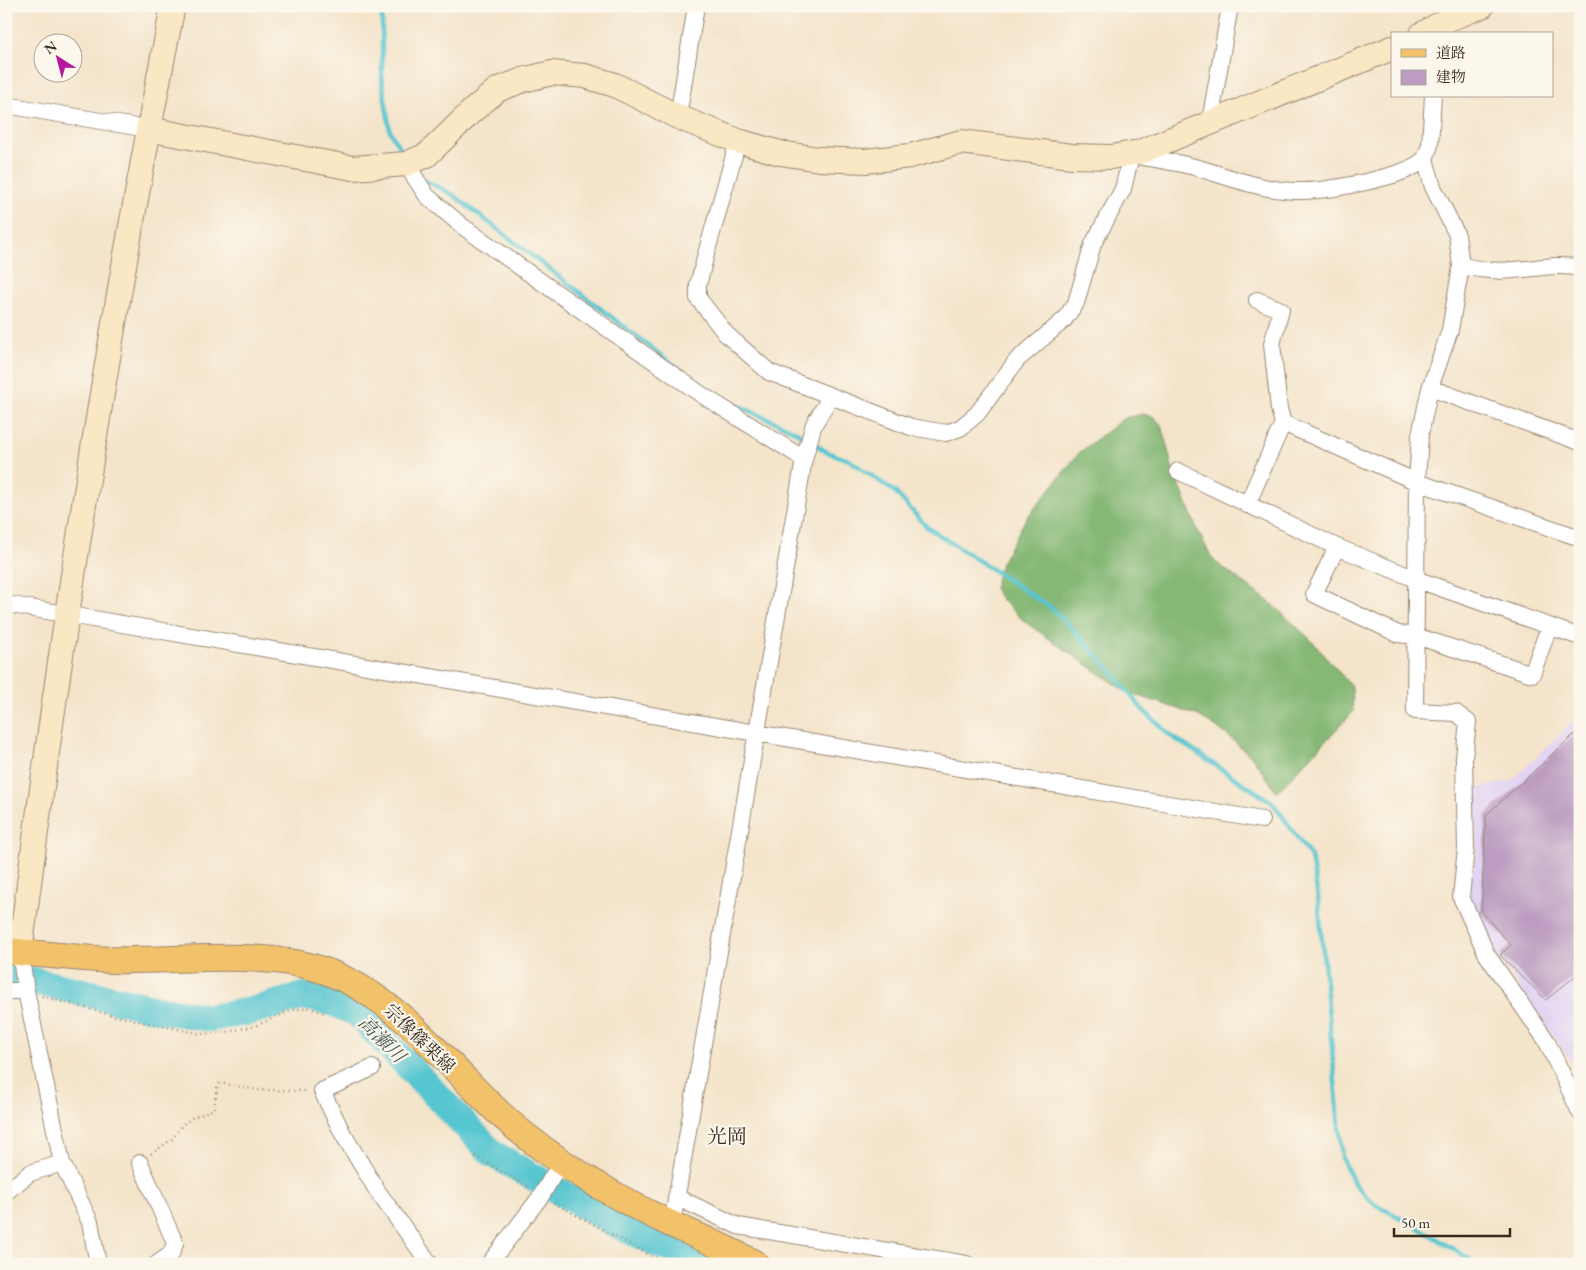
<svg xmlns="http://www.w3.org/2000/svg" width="1586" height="1270" viewBox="0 0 1586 1270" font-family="'EB Garamond','Noto Serif JP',serif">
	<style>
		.built { fill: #e2d4f3 }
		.forest { fill: #85b874; stroke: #607149 }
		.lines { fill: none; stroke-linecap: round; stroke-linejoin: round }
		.stream { stroke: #59c6d0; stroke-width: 4.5 }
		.river { stroke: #59c6d0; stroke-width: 28 }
		.building { fill: #bc9cc1 }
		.street-casing { stroke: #988774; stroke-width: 18 }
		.secondary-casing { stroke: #988774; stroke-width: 26 }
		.primary-casing { stroke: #988774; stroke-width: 28 }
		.path { stroke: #988774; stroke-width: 2.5; stroke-dasharray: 1 4; stroke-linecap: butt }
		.street { stroke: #fff; stroke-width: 16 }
		.secondary { stroke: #fae7c3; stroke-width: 24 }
		.primary { stroke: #f2c26a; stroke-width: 26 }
		.labels { text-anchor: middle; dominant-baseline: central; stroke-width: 4.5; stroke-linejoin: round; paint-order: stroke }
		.street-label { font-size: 18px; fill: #3b2a1e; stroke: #fbf7ec }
		.water-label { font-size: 19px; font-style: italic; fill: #445953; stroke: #fbf7ec }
		.quarter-label { font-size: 20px; fill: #3b2a1e; stroke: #fbf7ec }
	</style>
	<rect width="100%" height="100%" fill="#fbf7ec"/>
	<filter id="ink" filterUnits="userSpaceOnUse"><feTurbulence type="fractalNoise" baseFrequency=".02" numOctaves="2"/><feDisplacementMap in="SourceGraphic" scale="10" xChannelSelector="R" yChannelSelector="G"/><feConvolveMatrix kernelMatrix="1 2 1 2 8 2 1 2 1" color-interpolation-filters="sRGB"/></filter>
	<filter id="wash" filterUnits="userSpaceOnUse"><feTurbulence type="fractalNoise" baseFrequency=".0096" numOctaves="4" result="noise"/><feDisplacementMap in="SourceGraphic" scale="20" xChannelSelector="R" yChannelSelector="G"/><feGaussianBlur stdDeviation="1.12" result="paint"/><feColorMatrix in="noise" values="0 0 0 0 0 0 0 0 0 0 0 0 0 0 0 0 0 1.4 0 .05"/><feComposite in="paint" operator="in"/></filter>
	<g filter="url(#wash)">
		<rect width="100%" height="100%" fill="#f4e4ca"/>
		<path class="built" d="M1580,715V1074L1496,954L1467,893L1477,852L1474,788L1512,781Z"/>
		<path class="forest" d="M1143,414L1154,417L1162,426L1172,467L1197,529L1210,555L1218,564L1272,604L1313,642L1352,687L1353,712L1277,792L1252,757L1226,734L1199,716L1127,692L1025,622L1001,599L994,588L1001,563L1026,519L1079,453L1124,418Z"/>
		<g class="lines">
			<path class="stream" d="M382,6V80L390,131L404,156
				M424,180L452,194L688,376
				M715,395L793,430L827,452L849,460L895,492L927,527L1053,609L1106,665L1143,710L1171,736L1273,803L1311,857L1318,897L1342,1158L1355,1185L1374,1204L1418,1227L1477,1264"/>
			<path class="river" d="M6,975L157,1009L210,1018L251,1011L304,996L332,1002L357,1013L493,1154L620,1226L703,1264"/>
		</g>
		<g id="blocks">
			<path class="building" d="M1580,729V972L1546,1000L1500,955L1511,945L1481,912L1486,815Z"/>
		</g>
	</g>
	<g filter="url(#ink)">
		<use href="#blocks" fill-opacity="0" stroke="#988774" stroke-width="1"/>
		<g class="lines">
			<defs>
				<path id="street" d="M1433,96L1430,145L1425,159L1433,187L1457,235L1461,266L1450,330L1430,388L1420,435L1417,482L1415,711L1456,713L1468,722L1464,758L1466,848L1461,897L1487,955L1546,1040L1580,1112
					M6,105L148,129
					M678,117L696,6
					M1210,122L1230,6
					M738,141L706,254L698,285V298L726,334L769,372L911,427L946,433L960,428L977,414L1017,360L1064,320L1076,303L1093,244L1123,189L1131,155C1153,159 1177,162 1198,168C1232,178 1266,192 1302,191C1325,191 1348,186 1370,181C1390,176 1409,172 1425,159
					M406,164L427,196L462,226L702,395L804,459
					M1461,266C1478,269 1495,272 1513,270C1535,269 1557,263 1580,268
					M1430,388L1580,442
					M1283,423L1417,482L1580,538
					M1178,471L1337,547L1418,580L1580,637
					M1247,505L1283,423L1279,409L1272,344L1281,310L1257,300
					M1337,547L1314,594L1398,634L1416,636L1532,674L1549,627
					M6,604L1262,820
					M20,952L26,991L62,1163L90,1222L98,1264
					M6,991H26
					M372,1068L322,1091L343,1134L378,1192L430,1264
					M140,1163L175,1243L171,1254L157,1264
					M6,1192L30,1173L62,1163
					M676,1197L738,1226L966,1264
					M672,1224L804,459L814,424L831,396
					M489,1264L541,1196L561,1162"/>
				<path id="secondary" d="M1422,34L1449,19L1482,6
					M148,129L353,168L406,164L427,155L472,111L497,90L523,80L552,73L585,76L615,85L678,117L738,141L780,153L819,159L865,161L910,156L961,142L1072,156L1111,157L1140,152L1392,48
					M20,952C61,635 110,319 173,6"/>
				<path id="primary" d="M6,951C41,954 77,958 112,960C179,962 266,948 328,972C411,1004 458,1083 526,1136C571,1171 620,1200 671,1224C700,1237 728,1249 756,1264"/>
			</defs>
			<use href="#street" class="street-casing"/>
			<use href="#secondary" class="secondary-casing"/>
			<use href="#primary" class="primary-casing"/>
			<path class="path" d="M42,996L111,1015L201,1034L227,1032L255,1026L292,1010L309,1008L325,1013
				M151,1154L172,1139L182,1125L192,1118L214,1109L217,1088L220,1083L257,1090L308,1091
				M475,1156L528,1187
				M554,1203L667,1264"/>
			<use href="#street" class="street"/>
			<use href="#secondary" class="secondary"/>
			<use href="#primary" class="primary"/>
		</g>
	</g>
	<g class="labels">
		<g class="street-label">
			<text transform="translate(420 1038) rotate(44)">宗像篠栗線</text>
		</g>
		<g class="water-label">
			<text transform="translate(382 1039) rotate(45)">高瀬川</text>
		</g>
		<g class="quarter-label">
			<text x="727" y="1136">光岡</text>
		</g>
	</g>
	<rect width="1586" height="1270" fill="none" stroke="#fbf7ec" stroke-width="25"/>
	<rect x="1391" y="32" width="162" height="65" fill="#fbf7ec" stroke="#aea59a"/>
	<rect x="1401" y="49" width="25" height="8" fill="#f2c26a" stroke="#aea59a"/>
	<text x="1436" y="58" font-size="15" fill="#3b2a1e">道路</text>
	<rect x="1401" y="70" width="25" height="15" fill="#bc9cc1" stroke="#aea59a"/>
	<text x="1436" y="82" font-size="15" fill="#3b2a1e">建物</text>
	<g transform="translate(58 58) rotate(324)"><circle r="24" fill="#fbf7ec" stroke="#aea59a"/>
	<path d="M0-4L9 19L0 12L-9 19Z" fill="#b5179e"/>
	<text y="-8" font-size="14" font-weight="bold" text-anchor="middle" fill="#3b2a1e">N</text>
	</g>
	<path d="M1394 1228v8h116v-8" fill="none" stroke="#3b2a1e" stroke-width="2.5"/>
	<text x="1401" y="1228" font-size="15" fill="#3b2a1e" stroke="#fbf7ec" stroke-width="4" paint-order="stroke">50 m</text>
</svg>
